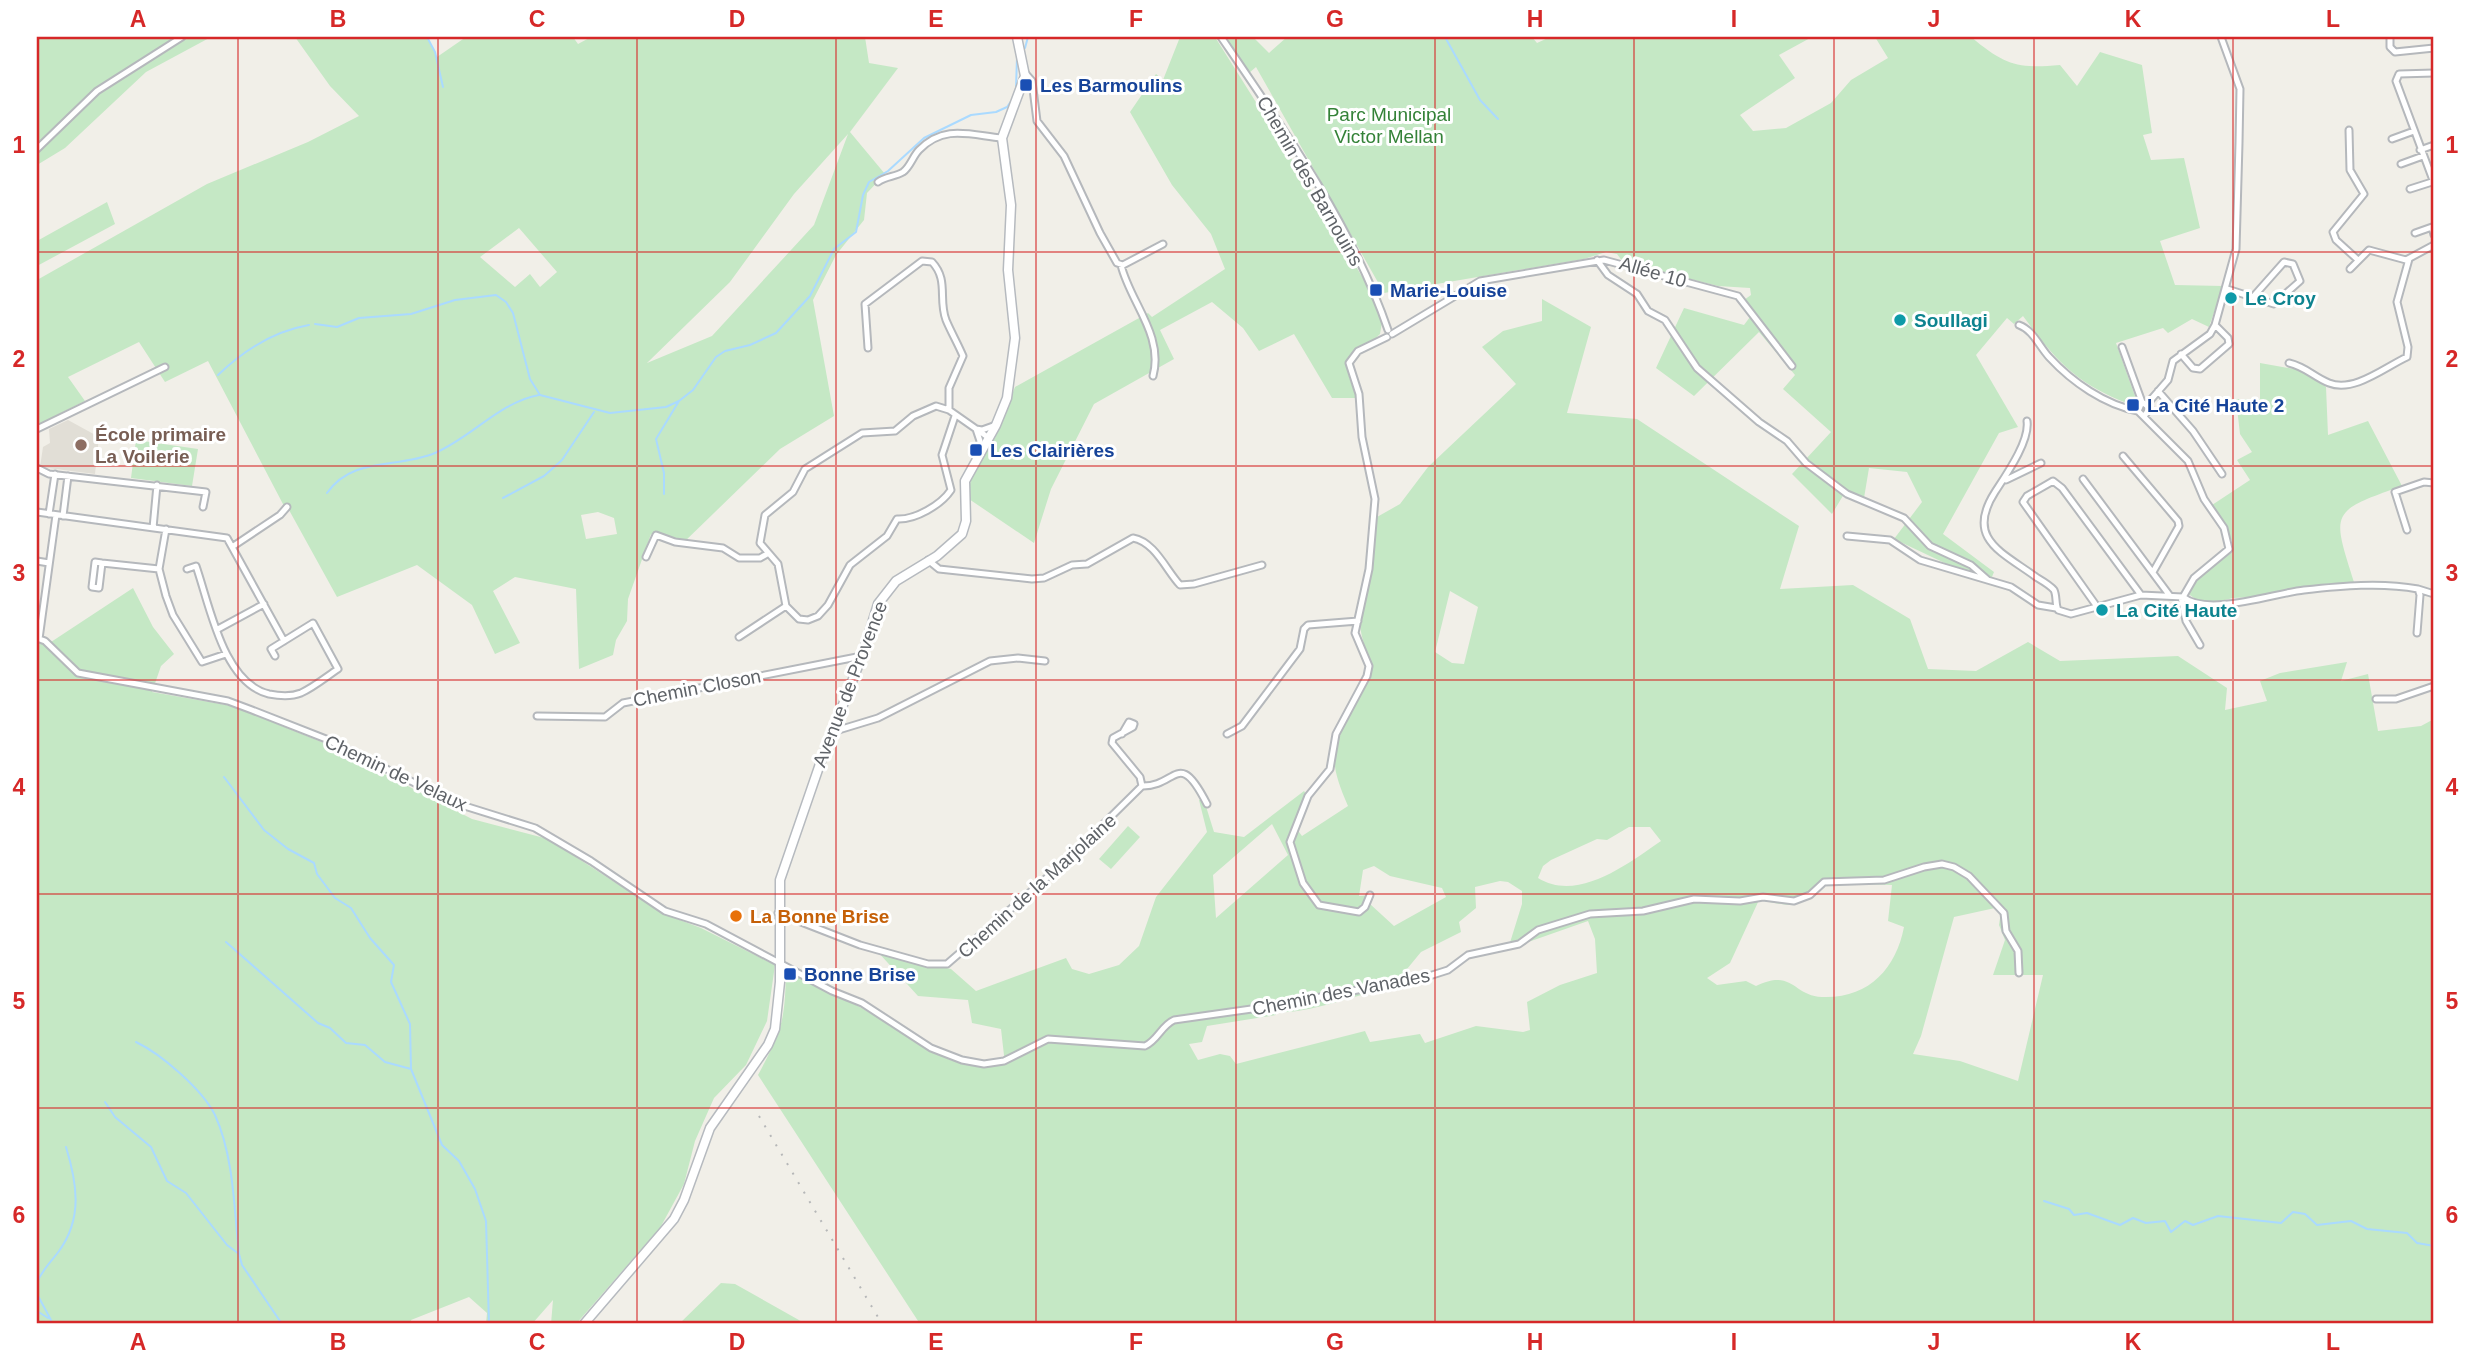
<svg xmlns="http://www.w3.org/2000/svg" width="2471" height="1361" viewBox="0 0 2471 1361" font-family="Arial,sans-serif">
	<style>
		.education { fill: #e1ded6 }
		.green { fill: #c5e8c5; fill-rule: evenodd }
		.lines { fill: none; stroke-linecap: round; stroke-linejoin: round }
		.stream { stroke: #aadaff; stroke-width: 2 }
		.street-casing { stroke: #b5b8bc; stroke-width: 9 }
		.secondary-casing { stroke: #b6babf; stroke-width: 11 }
		.street { stroke: #fff; stroke-width: 5 }
		.secondary { stroke: #fff; stroke-width: 8 }
		.rail { stroke: #b6b7b8; stroke-width: 2; stroke-dasharray: 2 9; stroke-linecap: butt }
		.grid { fill: none; stroke: #d62828; stroke-width: 2; stroke-opacity: 0.55 }
		.transit-dot { fill: #1a4fb4; stroke: #fff; stroke-width: 2.5 }
		.culture-dot { fill: #0f9aa8; stroke: #fff; stroke-width: 2.5 }
		.education-dot { fill: #8d6e63; stroke: #fff; stroke-width: 2.5 }
		.food-dot { fill: #e8710a; stroke: #fff; stroke-width: 2.5 }
		.labels { text-anchor: middle; dominant-baseline: central; stroke-width: 6; stroke-linejoin: round; paint-order: stroke }
		.transit-label { font-size: 19px; font-weight: bold; fill: #164399; stroke: #fff; text-anchor: start }
		.park-label { font-size: 19px; fill: #348238; stroke: #fff }
		.street-label { font-size: 19px; fill: #5f6368; stroke: #fff }
		.culture-label { font-size: 19px; font-weight: bold; fill: #0d838f; stroke: #fff; text-anchor: start }
		.education-label { font-size: 19px; font-weight: bold; fill: #785e54; stroke: #fff; text-anchor: start }
		.food-label { font-size: 19px; font-weight: bold; fill: #c56008; stroke: #fff; text-anchor: start }
		.neatline { fill: none; stroke: #d62828; stroke-width: 2.5 }
		.grid-label { font-size: 23px; text-anchor: middle; font-weight: bold; fill: #d62828 }
	</style>
	<rect width="100%" height="100%" fill="#f1efe8"/>
	<path class="education" d="M68,420L99,437L95,474L40,467L43,447L50,443L49,429Z"/>
	<path class="green" d="M37,37H211L146,72L65,148L37,165Z
		M295,37H428L437,57L466,37H573L578,44L591,37H865L869,63L898,68L850,132L885,174L867,193L864,220L836,255L813,300L834,416L780,449L681,545L665,542L651,534L628,599L627,621L616,640L613,655L579,669L576,589L515,577L493,591L520,643L495,654L472,605L417,565L337,597L289,510L284,506L208,361L165,382L139,342L68,377L85,401L37,425V280L207,184L308,142L359,116L330,86ZM848,134L814,225L712,336L647,363L730,282L794,194ZM519,228L557,272L540,287L530,274L515,287L480,257ZM598,512L614,518L617,534L586,539L581,515Z
		M1180,37H1215L1323,209L1365,282L1382,322L1380,334C1373,342 1363,343 1355,350C1339,362 1352,383 1357,398H1332L1294,334L1259,351L1243,328L1212,302L1160,330L1174,359L1094,404L1051,489L1034,543L966,497L976,464L995,438L1015,387L1148,313L1152,317L1225,269L1211,234L1172,185L1130,112L1156,74L1163,80Z
		M1224,37H1253L1269,53L1287,37H1532L1537,43L1550,37H1812L1779,55L1795,78L1740,115L1753,131L1786,128L1831,103L1851,80L1888,58L1875,37H1971C2005,65 2017,69 2060,65L2077,86L2100,52L2142,65L2152,133L2143,135L2151,160L2184,158L2200,228L2160,241L2175,285L2223,286L2209,327L2192,319L2168,333L2163,328L2116,343L2136,399L2129,404C2076,384 2056,361 2023,316L2014,324L2007,318L1976,355L2018,427L1999,433L1943,534L1994,572L1989,584L1894,539L1922,502L1907,472L1869,468L1863,504L1844,494L1832,514L1792,474L1831,432L1783,389L1795,375L1759,332L1694,396L1656,368L1684,308L1744,325L1750,317L1741,302L1751,295L1750,288L1718,286L1623,262L1617,254L1606,252L1584,259L1384,293L1256,67L1249,73Z
		M107,202L115,224L37,266V241Z
		M1542,299L1591,327L1567,413L1637,419L1799,526L1780,589L1853,585L1910,619L1928,669L1976,671L2028,642L2060,661L2178,656L2227,688L2225,710L2267,701L2260,681L2280,673L2347,662L2341,681L2368,674L2378,731L2421,726L2434,719V1324H920L758,1075C782,1030 785,1022 786,970L858,1006L950,1060L979,1066L1005,1064L1001,1029L972,1023L968,1000L918,996L877,951L951,969L976,991L1066,958L1072,969L1089,974L1119,965L1139,946L1156,897L1207,832L1199,800H1204L1214,832L1244,837L1304,791L1310,799L1296,828L1302,836L1348,806C1326,756 1332,746 1357,699C1361,692 1368,683 1370,675C1374,664 1360,641 1360,623L1377,517L1400,504L1428,467L1516,384L1482,347L1503,331L1542,321ZM1450,591L1478,607L1464,664L1452,663L1435,652ZM1272,824L1288,855L1216,918L1213,875ZM1629,827H1650L1661,841C1629,863 1578,903 1538,878L1543,866L1551,860L1597,839L1607,840ZM1374,866L1390,876L1442,888L1446,897L1394,926L1370,904L1373,895L1359,896L1363,870ZM1500,881L1508,882L1522,891V904L1508,949L1588,921L1595,939L1597,973L1560,985L1527,1002L1530,1030L1523,1032L1476,1026L1425,1043L1420,1034L1370,1042L1365,1031L1236,1064L1230,1056L1220,1054L1198,1060L1189,1044L1202,1042L1207,1026L1276,1015V1012C1309,1015 1373,989 1411,982L1407,969L1421,952L1461,932L1459,922L1476,908L1475,887ZM1825,883L1892,885L1888,921L1904,927C1896,969 1868,999 1822,997C1793,996 1793,968 1756,986L1746,981L1717,985L1707,978L1730,963L1759,900C1796,907 1798,910 1825,883ZM1995,908L2001,912L1999,925L2005,940L1993,975H2043L2018,1081L1960,1061L1913,1054L1921,1036L1954,917Z
		M2260,363L2305,371L2326,387L2328,435L2368,421L2402,486C2328,512 2332,512 2355,585L2300,587L2271,596L2233,598L2204,605L2187,593L2196,580L2232,552V541L2212,505L2250,480L2237,460L2252,452L2240,434L2236,399H2260Z
		M136,440L198,449L192,486L131,478Z
		M133,588L153,627L174,654L161,666L152,692L232,706L324,743L472,819L548,839L664,914L701,928L775,965L767,1021L746,1065L714,1098L695,1141L684,1184L660,1228L576,1324H551L553,1300L532,1324H486L487,1313L469,1297L411,1320L412,1324H37V643L51,642Z
		M1128,826L1140,837L1111,869L1099,859Z
		M721,1283L735,1284L806,1324H679Z"/>
	<g class="lines">
		<path class="stream" d="M427,37L435,52L443,87
			M1445,37L1480,100L1498,119
			M1025,48L1028,37
			M1016,88L1017,57
			M315,324L337,327L359,318L411,314L455,300L496,295L506,302L513,313L530,379L540,395L610,413L666,407L679,401L693,390L716,357L725,351L750,345L776,333L810,296L834,249L856,232L863,195L869,182L888,171L924,138L971,115L996,112L1007,107L1012,100
			M218,375C243,351 274,331 309,325
			M327,493C353,456 397,469 435,453C472,437 500,402 539,395
			M664,494V473L656,439L679,401
			M503,498L544,476L562,460L594,412
			M224,777L264,830L288,849L314,863L317,874L335,898L351,908L370,938L394,965L391,982L410,1024L411,1069L442,1145L459,1161L475,1189L486,1221L489,1324
			M226,942L318,1023L330,1028L346,1043L365,1045L385,1062L411,1069
			M136,1042C161,1054 202,1089 215,1115C234,1157 234,1209 239,1254
			M105,1102L115,1117L151,1147L167,1181L186,1193L227,1245L239,1254L242,1265L282,1324
			M2044,1201L2069,1209L2074,1215L2087,1213L2120,1225L2133,1218L2146,1223L2165,1221L2171,1232L2185,1221L2193,1225L2218,1216L2281,1223L2293,1212L2305,1214L2317,1225L2351,1221L2367,1229L2407,1233L2417,1243L2434,1246
			M37,1282C43,1269 51,1262 59,1251C83,1218 77,1183 66,1147
			M37,1294L51,1320
			M37,1311L48,1318"/>
		<defs>
			<path id="street" d="M1221,37C1282,126 1353,227 1388,330
				M2390,37V47L2395,52L2434,48
				M1025,73L1032,81L1037,121L1064,156L1100,233L1117,263L1123,265L1163,244
				M2434,73L2399,74L2396,81L2434,183
				M2349,130L2350,170L2364,194L2333,232L2336,240L2358,260
				M2392,139L2414,131
				M37,149L97,91L182,37
				M2420,150L2434,145
				M2401,164L2423,156
				M878,182C886,176 895,177 903,172C910,167 913,156 919,150C944,124 970,135 1002,138
				M2410,189L2432,182
				M2415,233L2432,227L2434,235
				M1597,260L1608,275L1637,294L1648,311L1665,320L1697,368L1759,422L1787,441L1806,463L1847,494L1904,518L1930,546L1971,565L1988,580
				M1121,265C1130,302 1164,335 1153,376
				M2350,269L2369,250L2406,260L2434,245
				M2227,289L2274,304L2300,281L2293,264L2284,262L2253,297
				M2019,325C2033,330 2039,346 2049,357C2072,382 2105,405 2138,411
				M1392,334L1480,281L1604,260L1738,296L1792,366
				M2122,347L2142,402
				M868,348L865,304L922,261L932,262C949,280 938,299 946,320C951,332 958,344 963,356L949,388V410
				M2181,354L2193,368L2200,369L2229,344L2228,338L2215,325
				M2289,363C2306,367 2314,377 2329,383C2354,393 2385,367 2407,357L2408,347L2397,302L2409,259
				M2158,391L2193,431L2222,474
				M2148,403L2168,380L2173,361L2210,334L2215,325L2236,249L2239,143L2240,89L2221,37
				M955,416L942,455L951,490C941,505 915,520 897,519L887,536L850,565L828,605L818,616L808,620L799,619L786,606L778,564L760,543L765,515L793,492L805,469L862,433L895,431L913,416L936,406L949,410L989,438
				M2027,421C2030,441 2006,475 1995,492C1965,539 2002,552 2036,577C2041,580 2050,585 2054,590C2057,596 2055,604 2058,610L2071,614L2141,595L2183,597L2194,578L2229,549L2224,528L2204,499L2188,461L2138,411L2142,402L2150,408L2145,415
				M37,429L165,367
				M978,452L980,441L976,429L982,430L996,425
				M2123,456L2178,521L2179,526L2153,572
				M37,468L49,474L206,492L203,507
				M2083,479L2170,596
				M2006,480L2041,463
				M37,512L227,538L284,641
				M49,514L55,474
				M63,516L68,476
				M153,528L157,485
				M166,529L159,569L166,596L173,615L202,662L226,654
				M2407,530L2395,492L2424,482L2434,483
				M1847,536L1890,540L1920,560L2011,587L2038,605L2056,608
				M232,547L280,515L287,507
				M646,557L656,535L675,542L723,548L739,558H760L767,554
				M928,560L939,569L1032,579L1044,578L1072,565L1087,564L1133,538C1155,542 1166,570 1180,585L1194,584L1262,565
				M37,561L49,563
				M102,563L99,588L92,587L95,562L102,563L159,569
				M187,569L196,566C210,606 223,683 269,694C279,696 291,697 301,693C314,687 326,677 338,669L313,623L271,649L275,656
				M2418,589L2434,594
				M2181,597L2186,621L2200,645
				M2183,597C2208,617 2275,593 2304,590C2341,586 2381,582 2418,589L2420,595L2417,633
				M2098,608L2023,502L2027,496L2053,481L2062,488L2141,595
				M218,629L264,604
				M739,637L786,606
				M37,638L45,641L78,673L228,701L252,710L326,739L455,803L535,828L591,861L665,911L706,924L832,991L862,1003L931,1048L962,1060L984,1064L1004,1061L1048,1039L1145,1046C1158,1040 1161,1026 1174,1020L1273,1006L1426,977L1448,970L1468,955L1519,944L1538,930L1590,914L1643,911L1694,899L1740,901L1763,897L1794,901L1810,895L1824,882L1884,880L1924,867L1942,864L1954,867L1969,876L2004,913L2006,931L2018,951L2019,973
				M39,639L56,515
				M2376,699H2396L2434,686
				M537,716L605,717L623,703L862,656
				M832,732L878,718L990,661L1018,658L1045,661
				M1122,734L1129,722L1134,724L1133,727L1113,738L1112,743L1140,777L1142,786
				M1227,734L1242,726L1300,649L1304,629L1308,625L1358,621
				M1142,786C1177,787 1178,747 1207,804
				M1370,895L1365,907L1359,912L1319,905L1303,883L1290,842L1308,796L1330,769L1336,734L1367,676L1369,666L1355,633L1369,569L1375,499L1362,437L1359,394L1349,363L1358,351L1387,337
				M778,913L860,945L928,964H947L1065,862L1142,786"/>
			<path id="secondary" d="M584,1324L674,1219L684,1200L710,1128L768,1045L775,1029L780,982V880L821,761L862,656L878,604L896,581L937,556L962,534L966,521L965,481L996,425L1007,398L1015,338L1008,270L1011,205L1002,138L1025,76L1017,37"/>
		</defs>
		<use href="#street" class="street-casing"/>
		<use href="#secondary" class="secondary-casing"/>
		<use href="#street" class="street"/>
		<use href="#secondary" class="secondary"/>
		<path class="rail" d="M759,1116L882,1324"/>
	</g>
	<path class="grid" d="M238,37V1324M438,37V1324M637,37V1324M836,37V1324M1036,37V1324M1236,37V1324M1435,37V1324M1634,37V1324M1834,37V1324M2034,37V1324M2233,37V1324M37,252H2434M37,466H2434M37,680H2434M37,894H2434M37,1108H2434"/>
	<g class="transit-dot">
		<rect x="1019" y="78" width="14" height="14" rx="3.5"/>
		<rect x="1369" y="283" width="14" height="14" rx="3.5"/>
		<rect x="2126" y="398" width="14" height="14" rx="3.5"/>
		<rect x="969" y="443" width="14" height="14" rx="3.5"/>
		<rect x="783" y="967" width="14" height="14" rx="3.5"/>
	</g>
	<g class="culture-dot">
		<circle cx="2231" cy="298" r="7"/>
		<circle cx="1900" cy="320" r="7"/>
		<circle cx="2102" cy="610" r="7"/>
	</g>
	<circle class="education-dot" cx="81" cy="445" r="7"/>
	<circle class="food-dot" cx="736" cy="916" r="7"/>
	<g class="labels">
		<g class="transit-label">
			<text x="1040" y="85">Les Barmoulins</text>
			<text x="1390" y="290">Marie-Louise</text>
			<text x="2147" y="405">La Cité Haute 2</text>
			<text x="990" y="450">Les Clairières</text>
			<text x="804" y="974">Bonne Brise</text>
		</g>
		<g class="park-label">
			<text x="1389" y="114">Parc Municipal<tspan x="1389" dy="22">Victor Mellan</tspan></text>
		</g>
		<g class="street-label">
			<text transform="translate(1310 181) rotate(60)">Chemin des Barnouins</text>
			<text transform="translate(1653 272) rotate(16)">Allée 10</text>
			<text transform="translate(850 684) rotate(-69)">Avenue de Provence</text>
			<text transform="translate(697 688) rotate(-11)">Chemin Closon</text>
			<text transform="translate(396 773) rotate(25)">Chemin de Velaux</text>
			<text transform="translate(1037 886) rotate(-42)">Chemin de la Marjolaine</text>
			<text transform="translate(1341 992) rotate(-11)">Chemin des Vanades</text>
		</g>
		<g class="culture-label">
			<text x="2245" y="298">Le Croy</text>
			<text x="1914" y="320">Soullagi</text>
			<text x="2116" y="610">La Cité Haute</text>
		</g>
		<g class="education-label">
			<text x="95" y="434">École primaire<tspan x="95" dy="22">La Voilerie</tspan></text>
		</g>
		<g class="food-label">
			<text x="750" y="916">La Bonne Brise</text>
		</g>
	</g>
	<rect width="2471" height="1361" fill="none" stroke="#ffffff" stroke-width="77"/>
	<rect x="38" y="38" width="2394" height="1284" class="neatline"/>
	<g class="grid-label">
		<text x="138" y="27">A</text>
		<text x="338" y="27">B</text>
		<text x="537" y="27">C</text>
		<text x="737" y="27">D</text>
		<text x="936" y="27">E</text>
		<text x="1136" y="27">F</text>
		<text x="1335" y="27">G</text>
		<text x="1535" y="27">H</text>
		<text x="1734" y="27">I</text>
		<text x="1934" y="27">J</text>
		<text x="2133" y="27">K</text>
		<text x="2333" y="27">L</text>
		<text x="19" y="153">1</text>
		<text x="2452" y="153">1</text>
		<text x="19" y="367">2</text>
		<text x="2452" y="367">2</text>
		<text x="19" y="581">3</text>
		<text x="2452" y="581">3</text>
		<text x="19" y="795">4</text>
		<text x="2452" y="795">4</text>
		<text x="19" y="1009">5</text>
		<text x="2452" y="1009">5</text>
		<text x="19" y="1223">6</text>
		<text x="2452" y="1223">6</text>
		<text x="138" y="1350">A</text>
		<text x="338" y="1350">B</text>
		<text x="537" y="1350">C</text>
		<text x="737" y="1350">D</text>
		<text x="936" y="1350">E</text>
		<text x="1136" y="1350">F</text>
		<text x="1335" y="1350">G</text>
		<text x="1535" y="1350">H</text>
		<text x="1734" y="1350">I</text>
		<text x="1934" y="1350">J</text>
		<text x="2133" y="1350">K</text>
		<text x="2333" y="1350">L</text>
	</g>
</svg>
